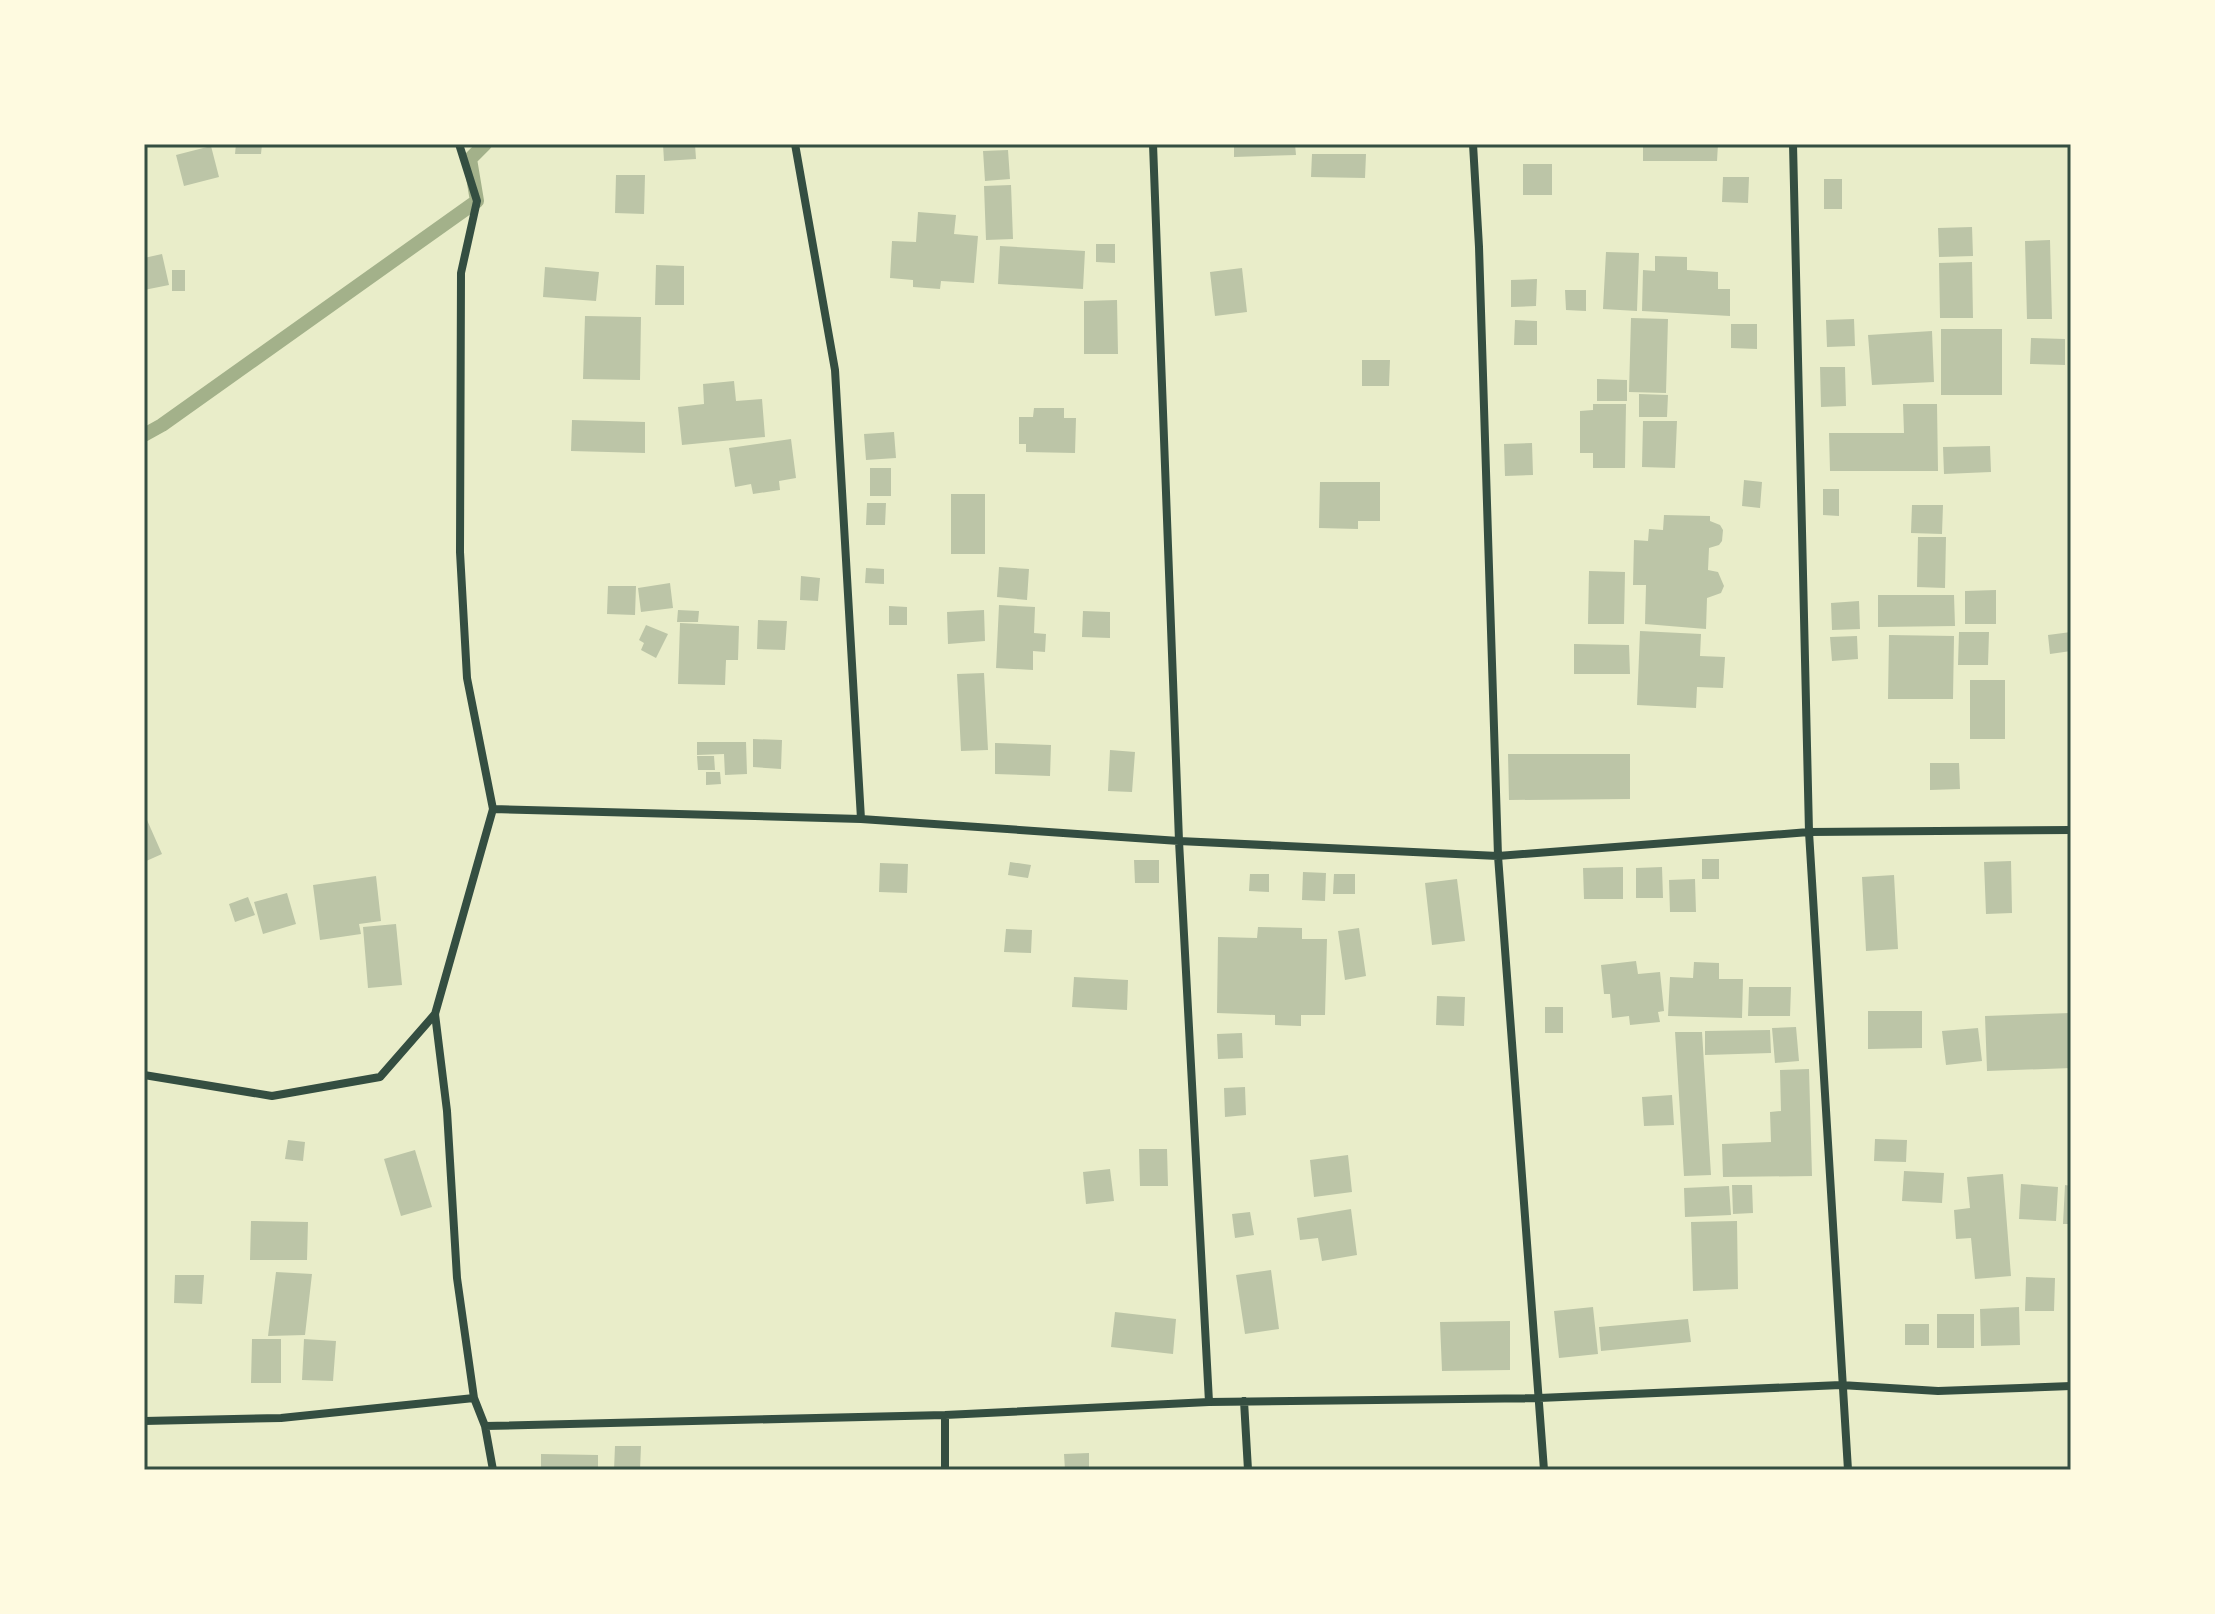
<svg xmlns="http://www.w3.org/2000/svg" width="2215" height="1614" viewBox="0 0 2215 1614" font-family="'Fira Sans Condensed',sans-serif">
	<style>
		.lines { fill: none; stroke-linecap: round; stroke-linejoin: round }
		.stream { stroke: #a3b18a; stroke-width: 14 }
		.building { fill: #bcc5a7 }
		.minor { stroke: #344e41; stroke-width: 8 }
		.neatline { fill: none; stroke: #344e41; stroke-width: 3 }
	</style>
	<rect width="100%" height="100%" fill="#e9edc9"/>
	<g class="lines">
		<path class="stream" d="M144,435L162,425L477,201L470,159L485,144"/>
	</g>
	<path class="building" d="M236,144H262L261,154H235Z
		M663,144H695L696,159L664,161Z
		M1234,144H1295L1296,155L1234,157Z
		M1643,144H1718L1717,161H1643Z
		M211,146L219,177L184,186L176,155Z
		M1008,150L1010,179L985,181L983,151Z
		M1312,154H1366L1365,178L1311,177Z
		M1523,164H1552V195H1523Z
		M616,175H645L644,214L615,213Z
		M1723,177H1749L1748,203L1722,202Z
		M1824,179H1842V209H1824Z
		M1011,185L1013,239L986,240L984,186Z
		M918,212L956,215L954,234L978,236L974,283L941,281L940,289L913,287V280L890,278L892,241L916,242Z
		M1972,227L1973,256L1939,257L1938,228Z
		M2050,240L2052,319H2027L2025,241Z
		M1096,244H1115V263L1096,262Z
		M1000,246L1085,251L1083,289L998,284Z
		M1606,252L1639,253L1637,311L1603,309Z
		M162,254L169,285L144,290V258Z
		M1655,256L1687,257V270L1718,272V289H1730V316L1642,311L1643,270L1655,271Z
		M1972,262L1973,318H1940L1939,263Z
		M656,265L684,266V305H655Z
		M545,267L599,272L596,301L543,297Z
		M1242,268L1247,312L1215,316L1210,272Z
		M172,270H185V291H172Z
		M1537,279L1536,306L1511,307V280Z
		M1565,290H1586V311L1566,310Z
		M1117,300L1118,354H1084V301Z
		M585,316L641,317L640,380L583,379Z
		M1631,318L1668,319L1666,393L1629,392Z
		M1854,319L1855,346L1827,347L1826,320Z
		M1515,320L1537,321V345H1514Z
		M1731,324H1757V349L1731,348Z
		M1941,329H2002V395H1941Z
		M1932,331L1934,382L1872,385L1868,335Z
		M2031,338L2065,339V365L2030,364Z
		M1362,360H1390L1389,386H1362Z
		M1820,367H1845L1846,406L1821,407Z
		M1597,379L1627,380V401H1597Z
		M734,381L736,401L762,399L765,437L682,445L678,407L704,404L703,384Z
		M1639,394L1668,395L1667,417H1639Z
		M1593,404H1626L1625,468H1593V453H1580V411L1593,410Z
		M1903,404H1937L1938,471H1830L1829,433H1904Z
		M1034,408H1064V418H1076L1075,453L1026,452V444H1019V417H1033Z
		M572,420L645,422V453L571,451Z
		M1643,421H1677L1675,468L1642,467Z
		M894,432L896,458L866,460L864,434Z
		M791,439L796,478L779,481L780,490L753,494L751,484L735,487L729,448Z
		M1532,443L1533,475L1505,476L1504,444Z
		M1990,446L1991,472L1944,474L1943,447Z
		M870,468H891V496H870Z
		M1744,480L1762,482L1760,508L1742,506Z
		M1320,482H1380V521H1358V529L1319,528Z
		M1823,489H1839V516L1823,515Z
		M951,494H985V554H951Z
		M867,503H886L885,525H866Z
		M1912,505H1943L1942,534L1911,533Z
		M1664,515L1710,516V521L1720,525L1723,530L1722,541L1719,545L1709,548L1708,570L1718,572L1724,586L1721,593L1707,598L1706,629L1645,624L1646,585H1633L1634,540L1648,541L1649,529L1663,530Z
		M1918,537H1946L1945,588L1917,587Z
		M999,567L1029,569L1027,600L997,597Z
		M866,568L884,569V584L865,583Z
		M1589,571L1625,572L1624,624H1588Z
		M801,576L820,578L818,601L800,600Z
		M670,583L673,608L641,612L638,588Z
		M608,586H636L635,615L607,614Z
		M1996,590V624H1965V591Z
		M1878,595H1954L1955,626L1878,627Z
		M1859,601L1860,629L1832,630L1831,603Z
		M999,605L1035,607L1034,633L1046,634L1045,652L1033,651V670L996,668Z
		M889,606L907,607V625H889Z
		M678,610L699,611L698,622H677Z
		M984,610L985,641L948,644L947,612Z
		M1083,611L1110,612V638L1082,637Z
		M758,620L787,621L785,650L757,649Z
		M680,623L739,626L738,660H726L725,685L678,684Z
		M646,625L668,634L656,658L641,650L644,643L639,640Z
		M1640,631L1701,634L1700,656L1725,657L1723,688L1697,687L1696,708L1637,705Z
		M1959,632H1989L1988,665H1958Z
		M2071,632V651L2050,654L2048,635Z
		M1889,635L1954,636L1953,699H1888Z
		M1857,636L1858,659L1832,661L1830,637Z
		M1574,644L1629,645L1630,674H1574Z
		M984,673L988,750L961,751L957,674Z
		M1970,680H2005V739H1970Z
		M753,739L782,740L781,769L753,767Z
		M697,742H746L747,774L725,775L724,754L697,755Z
		M995,743L1051,745L1050,776L995,774Z
		M1110,750L1135,752L1132,792L1108,791Z
		M1508,754H1630V799L1509,800Z
		M697,756H714L715,770H698Z
		M1930,763H1959L1960,789L1930,790Z
		M706,772H720L721,784L706,785Z
		M147,820L162,854L144,862V821Z
		M1702,859H1719V879H1702Z
		M1134,860H1159V883H1135Z
		M2011,861L2012,913L1986,914L1984,862Z
		M1010,862L1031,865L1028,878L1008,875Z
		M880,863L908,864L907,893L879,892Z
		M1623,867V899H1584L1583,868Z
		M1662,867L1663,898H1636V868Z
		M1303,872L1326,873L1325,901L1302,900Z
		M1250,874H1269V892L1249,891Z
		M1334,874H1355V894H1333Z
		M1894,875L1898,949L1866,951L1862,877Z
		M376,876L381,921L359,924L361,934L320,940L313,885Z
		M1457,879L1465,941L1432,945L1425,883Z
		M1695,879L1696,912H1670L1669,880Z
		M287,893L296,924L263,934L254,902Z
		M248,897L255,915L235,922L229,904Z
		M396,924L402,985L368,988L363,927Z
		M1258,927L1302,928V939H1327L1325,1015H1301V1026L1275,1025V1015L1217,1013L1218,937L1257,938Z
		M1359,928L1366,976L1345,980L1338,931Z
		M1006,929L1032,930L1031,953L1004,952Z
		M1636,961L1638,974L1660,972L1664,1011L1658,1012L1660,1022L1630,1025L1629,1016L1612,1018L1610,994H1604L1601,965Z
		M1694,962L1719,963V979H1743L1742,1018L1668,1016L1670,977L1693,978Z
		M1074,977L1128,980L1127,1010L1072,1007Z
		M1749,987H1791L1790,1016H1748Z
		M1437,996L1465,997L1464,1026L1436,1025Z
		M1545,1007H1563V1033H1545Z
		M1868,1011H1922V1048L1868,1049Z
		M2071,1013V1068L1987,1071L1985,1016Z
		M1796,1027L1799,1061L1775,1063L1772,1028Z
		M1978,1028L1982,1061L1946,1065L1942,1031Z
		M1770,1030L1771,1053L1705,1055V1031Z
		M1675,1032H1702L1711,1175L1684,1176Z
		M1242,1033L1243,1058L1218,1059L1217,1034Z
		M1809,1069L1812,1176L1723,1177L1722,1144L1771,1142L1770,1112L1781,1111L1780,1070Z
		M1245,1087L1246,1115L1225,1117L1224,1088Z
		M1672,1095L1674,1125L1644,1126L1642,1097Z
		M1875,1139L1907,1140L1906,1162L1874,1161Z
		M288,1140L305,1142L303,1161L285,1159Z
		M1139,1149H1167L1168,1186H1140Z
		M415,1150L432,1207L401,1216L384,1159Z
		M1348,1155L1352,1192L1314,1197L1310,1160Z
		M1110,1169L1114,1201L1086,1204L1083,1172Z
		M1904,1171L1944,1173L1942,1203L1902,1201Z
		M2003,1174L2011,1276L1975,1279L1971,1238L1956,1239L1954,1210L1970,1208L1967,1177Z
		M2021,1184L2058,1187L2056,1221L2019,1219Z
		M1732,1185H1752L1753,1213L1733,1214Z
		M2065,1185L2071,1186V1224H2063Z
		M1729,1186L1731,1215L1685,1217L1684,1188Z
		M1351,1209L1357,1255L1322,1261L1318,1238L1300,1240L1297,1218Z
		M1250,1212L1254,1235L1235,1238L1232,1214Z
		M251,1221L308,1222L307,1260H250Z
		M1737,1221L1738,1289L1693,1291L1691,1222Z
		M1271,1270L1279,1329L1245,1334L1236,1275Z
		M276,1272L312,1274L305,1335L268,1336Z
		M175,1275H204L202,1304L174,1303Z
		M2026,1277L2055,1278L2054,1311H2025Z
		M1593,1307L1598,1354L1559,1358L1554,1311Z
		M2019,1307L2020,1345L1981,1346L1980,1309Z
		M1115,1312L1176,1319L1173,1354L1111,1347Z
		M1937,1314H1974V1348H1937Z
		M1688,1319L1691,1342L1601,1351L1599,1327Z
		M1510,1321V1370L1442,1371L1440,1322Z
		M1905,1324H1929V1345H1905Z
		M252,1339H281V1383H251Z
		M304,1339L336,1341L333,1381L302,1380Z
		M615,1446H641L640,1470H614Z
		M1089,1453V1470H1065L1064,1454Z
		M541,1454L598,1455V1470H541Z"/>
	<g class="lines">
		<path class="minor" d="M459,144L477,201L461,273L460,552L467,678L493,809L435,1014L447,1111L457,1278L474,1398L485,1426L493,1470
			M795,144L835,370L861,819
			M1153,144L1179,841L1209,1402
			M1473,144L1479,247L1498,856L1544,1470
			M1793,144L1809,832L1848,1470
			M493,809L861,819L1179,841L1498,856L1809,832L2071,830
			M144,1075L272,1096L380,1077L435,1014
			M1244,1401L1248,1470
			M144,1421L281,1418L474,1398
			M485,1426L945,1415L1209,1402L1539,1398L1841,1385L1938,1391L2071,1386
			M945,1470V1415"/>
	</g>
	<rect width="2215" height="1614" fill="none" stroke="#fefae0" stroke-width="292"/>
	<rect x="146" y="146" width="1923" height="1322" class="neatline"/>
</svg>
